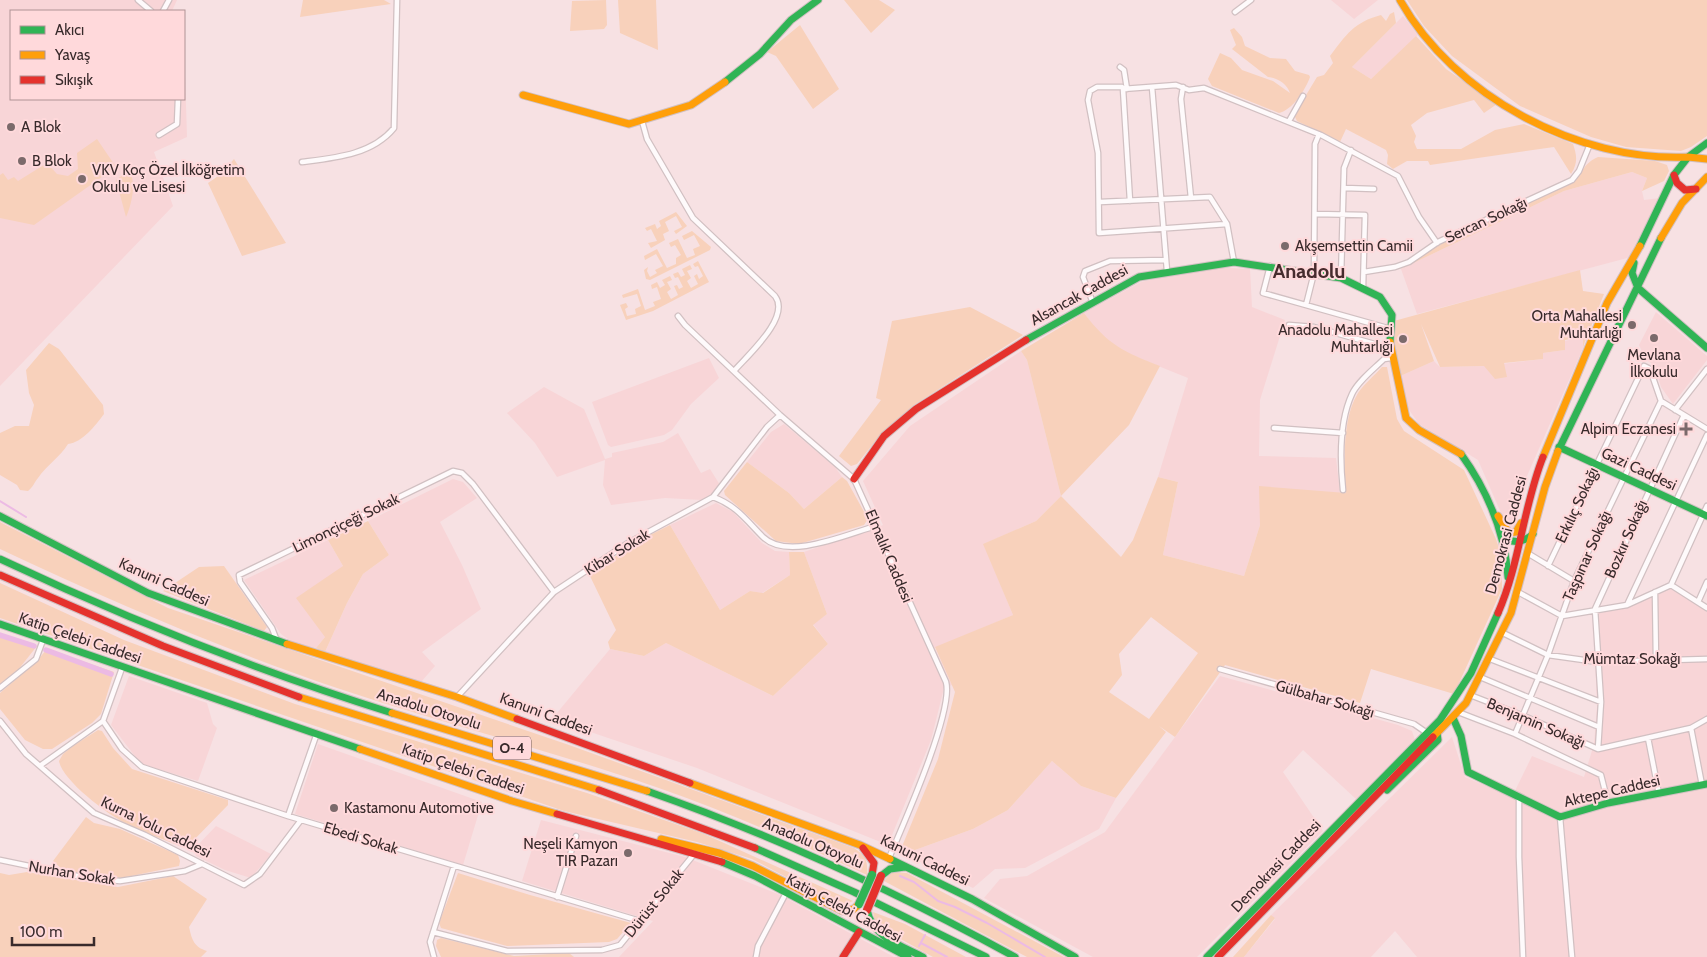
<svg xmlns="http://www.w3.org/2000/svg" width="1707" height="957" viewBox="0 0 1707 957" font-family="Cabin,sans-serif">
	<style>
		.built { fill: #f8d5d7 }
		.green { fill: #f8d1bb; fill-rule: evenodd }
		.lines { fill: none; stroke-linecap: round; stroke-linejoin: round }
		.stream { stroke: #ecbae4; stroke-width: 2 }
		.canal { stroke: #ecbae4; stroke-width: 5.5 }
		.street-casing { stroke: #d1c0c2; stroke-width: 7 }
		.fast-casing { stroke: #d1c0c2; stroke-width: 9 }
		.slow-casing { stroke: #d1c0c2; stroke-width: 9 }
		.jam-casing { stroke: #d1c0c2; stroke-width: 9 }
		.street { stroke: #fefafb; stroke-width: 4.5 }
		.fast { stroke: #30b455; stroke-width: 7 }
		.slow { stroke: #ff9f0a; stroke-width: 7 }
		.jam { stroke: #e5322d; stroke-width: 7 }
		.fast-bridge-casing { stroke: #d1c0c2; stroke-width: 10; stroke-linecap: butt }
		.jam-bridge-casing { stroke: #d1c0c2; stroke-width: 10; stroke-linecap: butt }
		.fast-bridge { stroke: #30b455; stroke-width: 8 }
		.jam-bridge { stroke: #e5322d; stroke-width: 8 }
		.poi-dot { fill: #7b6a6b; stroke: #ffd9db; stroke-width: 2 }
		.labels { text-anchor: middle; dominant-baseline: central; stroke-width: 4; stroke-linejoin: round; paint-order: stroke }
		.shield { fill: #ffd9db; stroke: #745e60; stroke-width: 1 }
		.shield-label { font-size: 14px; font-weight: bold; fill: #382a2b }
		.poi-label { font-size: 15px; fill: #382a2b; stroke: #ffd9db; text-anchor: start }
		.street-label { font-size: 15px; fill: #382a2b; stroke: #ffd9db }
		.district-label { font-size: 20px; font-weight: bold; fill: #472b2d; stroke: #ffd9db }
	</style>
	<rect width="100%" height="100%" fill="#f7e1e3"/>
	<path class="built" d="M0,0H177L172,11H11V99H184V42L187,137L154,152L173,206L0,386Z
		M1331,0H1378L1354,19Z
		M1403,16L1418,35L1371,79L1352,67Z
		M1632,172L1647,178L1642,191L1644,200L1660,198L1631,257L1417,314L1401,269L1564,191Z
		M1211,267L1250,269L1252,307L1285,320L1260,400L1259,456L1336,458L1340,493L1260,525L1244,576L1163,555L1178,482L1158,477L1188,378L1121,351L1097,331L1084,313L1141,282Z
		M1656,312L1707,356V360L1673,404L1661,387L1655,367L1645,358L1639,345Z
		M1583,337L1584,346L1527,476L1514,530L1508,529L1478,460L1419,424L1407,407L1398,377L1434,361L1440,367L1485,366L1543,359V353L1565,350L1564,341Z
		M1021,351L1027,360L1061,496L1036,521L984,544L1013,615L935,648L952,685L944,688L931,740L888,845L697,768L552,719L610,649L644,656L666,643L773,696L828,644L813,624L827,614L804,552L883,525L863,481L910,426Z
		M709,358L719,378L691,404L672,430L664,435L611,447L608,445L592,402Z
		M544,387L584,409L605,459L612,457V453L663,442L678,433L701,473L710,469L720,485L713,493L702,500L665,498L611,505L603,485L605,460L557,477L535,443L507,413Z
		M784,424L835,467L842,477L804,509L789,493L747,462L771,432Z
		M453,479L463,482L477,498L440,522L462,565L481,609L422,652L435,666L421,682L325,652L347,603L363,574L389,555L368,521Z
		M716,503L733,512L762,543L775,551L789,552L790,575L762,593L750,591L720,610L670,525Z
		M328,540L343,566L325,637L316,648L292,642L281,634L244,580Z
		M1669,584L1707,610V957H1417L1395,931L1371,957H1244L1275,919L1271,915L1452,737L1465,777L1512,797L1532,756L1584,777L1594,744L1597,707L1593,607L1627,603Z
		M129,676L207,703L213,724L217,728L198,781L141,764L111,725Z
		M1220,676L1398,725L1412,731L1415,740L1356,799L1303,750L1283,772L1323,831L1197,957H1093L984,898L1000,879L1027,876L1105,832Z
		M318,744L482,802L463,865L295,814Z
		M1052,761L1081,786L1116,798L1099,829L1025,868L995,869L973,888L904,854L973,829L1008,810Z
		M541,820L685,857L778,894L894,957H619L653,921L522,881Z
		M216,826L271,854L251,878L225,870L196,856L194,849Z"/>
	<path class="green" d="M303,0H384L391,4L300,17Z
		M606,0L607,25L604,29L570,31L572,1Z
		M618,0H656L658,50L620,33Z
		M844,0H879L895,10L871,33Z
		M1407,0H1707V136L1691,147L1681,151L1626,147L1591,137L1520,106L1452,56L1424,26Z
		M1394,12L1396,23L1352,67L1371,79L1416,36L1446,69L1497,104L1484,113L1474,100L1427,113L1411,125L1416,136L1414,142L1417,149H1461L1495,130L1524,124L1573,144C1577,156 1578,163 1571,174L1554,147L1430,165L1428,161H1407L1393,169L1387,164L1388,155L1386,150L1346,129L1340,142L1297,121L1294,115L1317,77L1324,75L1333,63L1330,56C1346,35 1354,22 1381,15L1386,21L1390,14Z
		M800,25L839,89L813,109L776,56L767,52Z
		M1234,28L1242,37L1245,46L1270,58L1286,59L1295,71L1309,75L1310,77C1305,91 1292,110 1279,113L1212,86L1208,79L1220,53L1231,58L1242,70L1273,81L1290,93C1287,84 1278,78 1268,77L1232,49L1236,45L1230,30Z
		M97,139L116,167L34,225L0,218V175L3,173L8,180L14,177L18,181L47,163L57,174L68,176L78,169L77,153Z
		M1598,157L1655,161L1667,165L1669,171L1664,181L1642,191L1647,178L1632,172L1564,191L1401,269L1439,245L1574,181C1585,170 1583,164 1598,157Z
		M234,159L286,243L242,256L208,183L221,174Z
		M128,171C138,180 131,206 126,217L116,180Z
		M676,212L687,226L676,234L674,231L682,227L676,216L665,222L669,231L663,234L665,240L651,248L648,243L657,241L651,229L647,231L645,228L655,224L657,229L661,226L659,221Z
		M692,231L711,247L710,250L650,280L646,279L644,270L648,267L647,271L650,277L657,273L655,270L663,266L656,254L645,260L644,256L657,249L667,268L676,264V258L681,255L675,245L671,247L669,243L678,239L687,258L695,255L693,249L700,246L694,235L684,240L682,236Z
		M698,261L709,282L653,311L626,320L620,305L626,303L628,307L625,309L627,316L636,314L635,309L641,306L637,294L623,298L622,295L638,289L645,310L655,306L653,302L661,299L657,287L652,289L651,285L657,282L660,288L665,285L662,280L670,276L672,280L667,282L671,289L667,292L671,299L678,295L674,286L677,285L679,289L683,287L678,277L675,278L673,274L678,272L681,277L685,275L682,269L690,265L692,269L687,271L691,278L687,281L691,288L698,284L694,276L697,274L699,279L703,276L698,266L695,267L693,264Z
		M1580,270L1583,291L1604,294L1583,347V337L1565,340V350L1543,353V359L1504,363L1507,377L1495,379L1484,366L1440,367L1421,324L1434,361L1398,377L1392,347L1394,321Z
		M970,307L1023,335L914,405L881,434L857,464L851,466L839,456L881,400L876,398L892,321Z
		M1084,313C1108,345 1124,352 1160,366L1129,425L1061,496L1121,557L1133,540L1158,477L1178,482L1163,555L1244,576L1260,525L1259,486L1346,493C1344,464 1342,418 1358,393C1364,384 1375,375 1382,367H1387L1397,419L1404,431L1464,470L1496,539L1502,557V589L1454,694L1371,669L1360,703L1225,665L1175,737L1159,726L1166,732L1116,798L1081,786L1052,761L1008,810L973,829L904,854L903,844L938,759L955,692L935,647L1013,615L983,544L1036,521L1061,496L1027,360L1021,351ZM1151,617L1198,653L1149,719L1109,692L1122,675L1119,654Z
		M49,343L59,349L103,405L104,414C95,426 83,442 68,444C60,457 47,465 38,478C34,483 33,487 28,491L20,490L17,485L0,475V433L15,426H29L34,405L29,393L26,370Z
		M747,462L789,493L804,509L842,477L847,481L868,519L864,525L799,544L776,541L725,495L724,491Z
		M368,521L389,555L363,574L347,603L325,652L316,648L325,637L296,598L343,566L328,540Z
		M0,522L168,608L569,745L854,848C866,856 868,861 867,875C798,843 728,812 656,787C552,751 445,724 340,689C224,650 111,601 0,549Z
		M670,525L720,610L750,591L763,593L790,575L789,552H804L827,614L813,625L828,644L773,696L666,643L644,656L610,649L608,642L616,630L589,574L640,540Z
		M224,566L267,627L264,631L163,591L199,567Z
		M0,583L124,640L295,704L587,793L704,834L853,901L841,906L752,859L697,842L564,811L0,618Z
		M0,633L37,646L18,670L0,685Z
		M47,649L114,672L101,714L92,723L52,749H43L25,740L0,709V693L36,662Z
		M98,730L102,731L113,748L132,769L228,800V805L188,846L182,847C163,839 143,832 125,823C107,814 62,780 59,761L63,754L73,746Z
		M86,817L94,823L120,829L178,855L180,861L179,866L122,878L64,871L53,861Z
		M27,872L118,887L173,876L207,899L189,927C192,940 194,947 207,951L201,957H0V873L9,875Z
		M892,872L907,873L1064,957H1027L884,881Z
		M458,873L530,895L631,923L617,939L609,942L507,946L441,928L439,923Z
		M873,912L905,924L966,957H933L881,928L875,921Z
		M1271,915L1275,918L1244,957H1233Z
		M441,938L514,956L569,953L574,957H441L436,946L437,940Z"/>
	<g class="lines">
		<path class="stream" d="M0,501L26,517
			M900,876L914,882L938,901L955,907L987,923L1045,957
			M921,943L947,957
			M919,946L925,935"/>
		<path class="canal" d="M0,635L34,646
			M46,650L111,674"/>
		<defs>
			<path id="street" d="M138,0L151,11
				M163,11L169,0
				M1235,12L1251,0
				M1120,67L1124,70L1127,89
				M1152,87L1167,271
				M1183,87L1181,99L1191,198
				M1123,89L1130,201
				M642,121L647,139L693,218L775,296C791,317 748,355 734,371
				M1289,121L1303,96
				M159,135L177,124L178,99
				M302,162C334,158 372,155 394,128L397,0
				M1344,188L1374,189
				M1100,202L1210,197L1227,224L1234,262
				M1315,214L1365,215L1363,288
				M1227,224L1099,233L1098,153L1088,100L1090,91L1097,87H1122L1123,89L1176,85L1189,90L1204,88L1321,135L1398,176L1419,217L1437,243
				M1270,266L1263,293L1391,329
				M1364,272L1395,267L1409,262L1438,242L1572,180L1579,171L1590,144
				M1341,278L1344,168L1351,150
				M1093,303L1083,277L1085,271L1110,261L1166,260
				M1306,305L1314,273L1315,144L1319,134
				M678,316L685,325L780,415L854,479L946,682C954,711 903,825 889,858
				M1289,325L1314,327L1389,348
				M1675,410L1707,369
				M1274,428L1343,433
				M1343,490C1340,461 1339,422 1352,394C1358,381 1374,369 1384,359L1391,358
				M713,497C736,505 747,521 763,537C788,561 847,534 876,526
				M1529,554L1574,581
				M1548,566L1644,366L1650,369L1661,401L1707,429
				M1671,585L1707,506
				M1518,592L1562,616L1627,605L1671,585L1707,608
				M1655,592L1656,661
				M1698,602L1707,582
				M1627,605L1707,435
				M1503,633L1548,655L1598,662L1707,659
				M277,641L272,628L240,582L239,575L453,471L462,473L473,484L554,592
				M1490,659L1601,702
				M1220,669L1414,724L1427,733
				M1480,677L1599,727
				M0,688L36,659L43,640
				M1470,695L1524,716L1598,749L1691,728
				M457,697L554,592L628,543L713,497L767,427L780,415
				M1458,712L1515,734L1601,775L1608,803
				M0,721L26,754L94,813L145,835L244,885L260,874L301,820
				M103,721L122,749L142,767L288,816L640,921
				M1515,734L1548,655L1574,581L1661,401
				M1648,738L1659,794
				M1598,749L1601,702L1595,609L1684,415
				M41,765L103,721L122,668
				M1702,785L1691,728L1707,719
				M1519,796V857L1523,957
				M288,816L317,733
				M1560,817L1572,957
				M0,860L87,878L120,881L185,871L202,864
				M557,897L576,836
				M433,932L507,951L602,950L620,945L695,853
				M434,957L430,942L454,866
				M756,957L758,946L786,893"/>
			<path id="fast" d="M725,82L760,54L791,20L818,0
				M1640,246L1674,175L1688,157L1707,143
				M1634,263L1632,273L1638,288
				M1638,288L1707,348
				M1026,340L1139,277L1234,262L1341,278L1380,297L1392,315L1390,342
				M1559,447L1707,516
				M1558,451L1661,238
				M1461,454C1487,490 1505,533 1508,577
				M0,516L148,593L287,644
				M1502,534C1511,545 1523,543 1533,534
				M0,559C127,619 258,671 392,713
				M0,624L360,749
				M1453,718L1461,736L1468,772L1560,817L1608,803L1707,784
				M1387,790L1438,740L1437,733
				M647,791C775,836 897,892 1015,957
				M755,848L854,892L986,957
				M890,859L972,899L1075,957
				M722,862L755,876L908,957
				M881,876L890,869L905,867
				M867,910C872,937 902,946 923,957
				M1207,957L1440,720L1471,673L1498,613"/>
			<path id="slow" d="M1400,0C1454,96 1578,162 1688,157
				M523,95L629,124L691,105L725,82
				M1688,157L1707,159
				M1661,238L1682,203L1707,177
				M1390,342L1406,418L1419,430L1461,454
				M1543,457L1607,303L1640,246
				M1498,516L1509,533L1516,532L1521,523
				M287,644L457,697L517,719
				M299,697L599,790
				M392,713L647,791
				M1433,737L1466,703L1511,613L1545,487L1558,451
				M360,749L512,801L557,814
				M690,783L860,845L890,859
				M661,839L719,853L753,866L842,911L854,909L859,904"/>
			<path id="jam" d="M1674,175L1677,183L1685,190L1696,189
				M854,479L884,436L916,409L1026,340
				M0,575L163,646L299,697
				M1498,613C1520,563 1523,507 1543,457
				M517,719L690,783
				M599,790L755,848
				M557,814L722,862
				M863,848L874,863L872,875
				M843,957L859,932
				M1218,957L1433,737"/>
		</defs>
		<use href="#street" class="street-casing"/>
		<use href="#fast" class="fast-casing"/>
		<use href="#slow" class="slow-casing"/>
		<use href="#jam" class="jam-casing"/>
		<use href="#street" class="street"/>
		<use href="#fast" class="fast"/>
		<use href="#slow" class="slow"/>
		<use href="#jam" class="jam"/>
		<defs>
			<path id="fast-bridge" d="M859,904L872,875"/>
			<path id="jam-bridge" d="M867,910L881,876"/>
		</defs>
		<use href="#fast-bridge" class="fast-bridge-casing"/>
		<use href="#jam-bridge" class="jam-bridge-casing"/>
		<use href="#fast-bridge" class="fast-bridge"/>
		<use href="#jam-bridge" class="jam-bridge"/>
	</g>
	<g class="poi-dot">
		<circle cx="11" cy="127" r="5"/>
		<circle cx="22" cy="161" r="5"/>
		<circle cx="82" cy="179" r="5"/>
		<circle cx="1285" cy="246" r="5"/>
		<circle cx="1632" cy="325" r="5"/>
		<circle cx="1654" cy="338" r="5"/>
		<circle cx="1403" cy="339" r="5"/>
		<path d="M1683.5 421.5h5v5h5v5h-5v5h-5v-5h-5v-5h5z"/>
		<circle cx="334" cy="808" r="5"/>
		<circle cx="628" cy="853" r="5"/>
	</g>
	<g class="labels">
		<rect class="shield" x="493" y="736.5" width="38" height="23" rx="4"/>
		<g class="shield-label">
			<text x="512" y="748">O-4</text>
		</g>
		<g class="poi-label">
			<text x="21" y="127">A Blok</text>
			<text x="32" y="161">B Blok</text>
			<text x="92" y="170">VKV Koç Özel İlköğretim<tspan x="92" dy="17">Okulu ve Lisesi</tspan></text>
			<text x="1295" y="246">Akşemsettin Camii</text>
			<text x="1622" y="316" text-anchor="end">Orta Mahallesi<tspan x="1622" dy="17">Muhtarlığı</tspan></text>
			<text x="1393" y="330" text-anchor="end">Anadolu Mahallesi<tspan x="1393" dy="17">Muhtarlığı</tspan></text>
			<text x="1654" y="355" text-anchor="middle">Mevlana<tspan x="1654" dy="17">İlkokulu</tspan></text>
			<text x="1676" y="429" text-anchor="end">Alpim Eczanesi</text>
			<text x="344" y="808">Kastamonu Automotive</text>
			<text x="618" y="844" text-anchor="end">Neşeli Kamyon<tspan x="618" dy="17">TIR Pazarı</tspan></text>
		</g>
		<g class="street-label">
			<text transform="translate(1486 220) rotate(-25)">Sercan Sokağı</text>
			<text transform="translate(1079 295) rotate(-29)">Alsancak Caddesi</text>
			<text transform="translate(1639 469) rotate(25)">Gazi Caddesi</text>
			<text transform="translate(1577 505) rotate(-65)">Erkılıç Sokağı</text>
			<text transform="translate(346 523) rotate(-26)">Limonçiçeği Sokak</text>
			<text transform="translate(1506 535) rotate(-75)">Demokrasi Caddesi</text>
			<text transform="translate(1626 539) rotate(-66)">Bozkır Sokağı</text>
			<text transform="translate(617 552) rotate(-32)">Kibar Sokak</text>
			<text transform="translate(889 556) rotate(67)">Elmalık Caddesi</text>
			<text transform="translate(1587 556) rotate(-66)">Taşpınar Sokağı</text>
			<text transform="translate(164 582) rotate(24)">Kanuni Caddesi</text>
			<text transform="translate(80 638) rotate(19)">Katip Çelebi Caddesi</text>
			<text x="1632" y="659">Mümtaz Sokağı</text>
			<text transform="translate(1325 699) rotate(16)">Gülbahar Sokağı</text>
			<text transform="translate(429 709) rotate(17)">Anadolu Otoyolu</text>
			<text transform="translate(546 714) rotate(20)">Kanuni Caddesi</text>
			<text transform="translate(1536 723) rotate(23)">Benjamin Sokağı</text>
			<text transform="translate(463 769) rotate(19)">Katip Çelebi Caddesi</text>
			<text transform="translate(1612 791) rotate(-13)">Aktepe Caddesi</text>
			<text transform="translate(156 827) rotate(26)">Kurna Yolu Caddesi</text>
			<text transform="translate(361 838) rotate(17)">Ebedi Sokak</text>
			<text transform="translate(813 843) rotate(23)">Anadolu Otoyolu</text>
			<text transform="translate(925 860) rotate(26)">Kanuni Caddesi</text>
			<text transform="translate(1276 866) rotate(-46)">Demokrasi Caddesi</text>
			<text transform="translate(72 873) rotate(9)">Nurhan Sokak</text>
			<text transform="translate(654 903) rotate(-51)">Dürüst Sokak</text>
			<text transform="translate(844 908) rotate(28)">Katip Çelebi Caddesi</text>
		</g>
		<g class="district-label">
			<text x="1309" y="271">Anadolu</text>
		</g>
	</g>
	<rect x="10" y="10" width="175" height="90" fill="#ffd9db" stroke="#af9395"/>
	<rect x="20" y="26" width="25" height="8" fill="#30b455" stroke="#af9395"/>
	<text x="55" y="35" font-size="15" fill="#382a2b">Akıcı</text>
	<rect x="20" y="51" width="25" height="8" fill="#ff9f0a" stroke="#af9395"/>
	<text x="55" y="60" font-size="15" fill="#382a2b">Yavaş</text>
	<rect x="20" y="76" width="25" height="8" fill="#e5322d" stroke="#af9395"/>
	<text x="55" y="85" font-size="15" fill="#382a2b">Sıkışık</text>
	<path d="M12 937v8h82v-8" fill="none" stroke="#382a2b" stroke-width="2.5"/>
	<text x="20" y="937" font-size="15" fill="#382a2b" stroke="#ffd9db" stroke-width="4" paint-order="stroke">100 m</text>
</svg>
